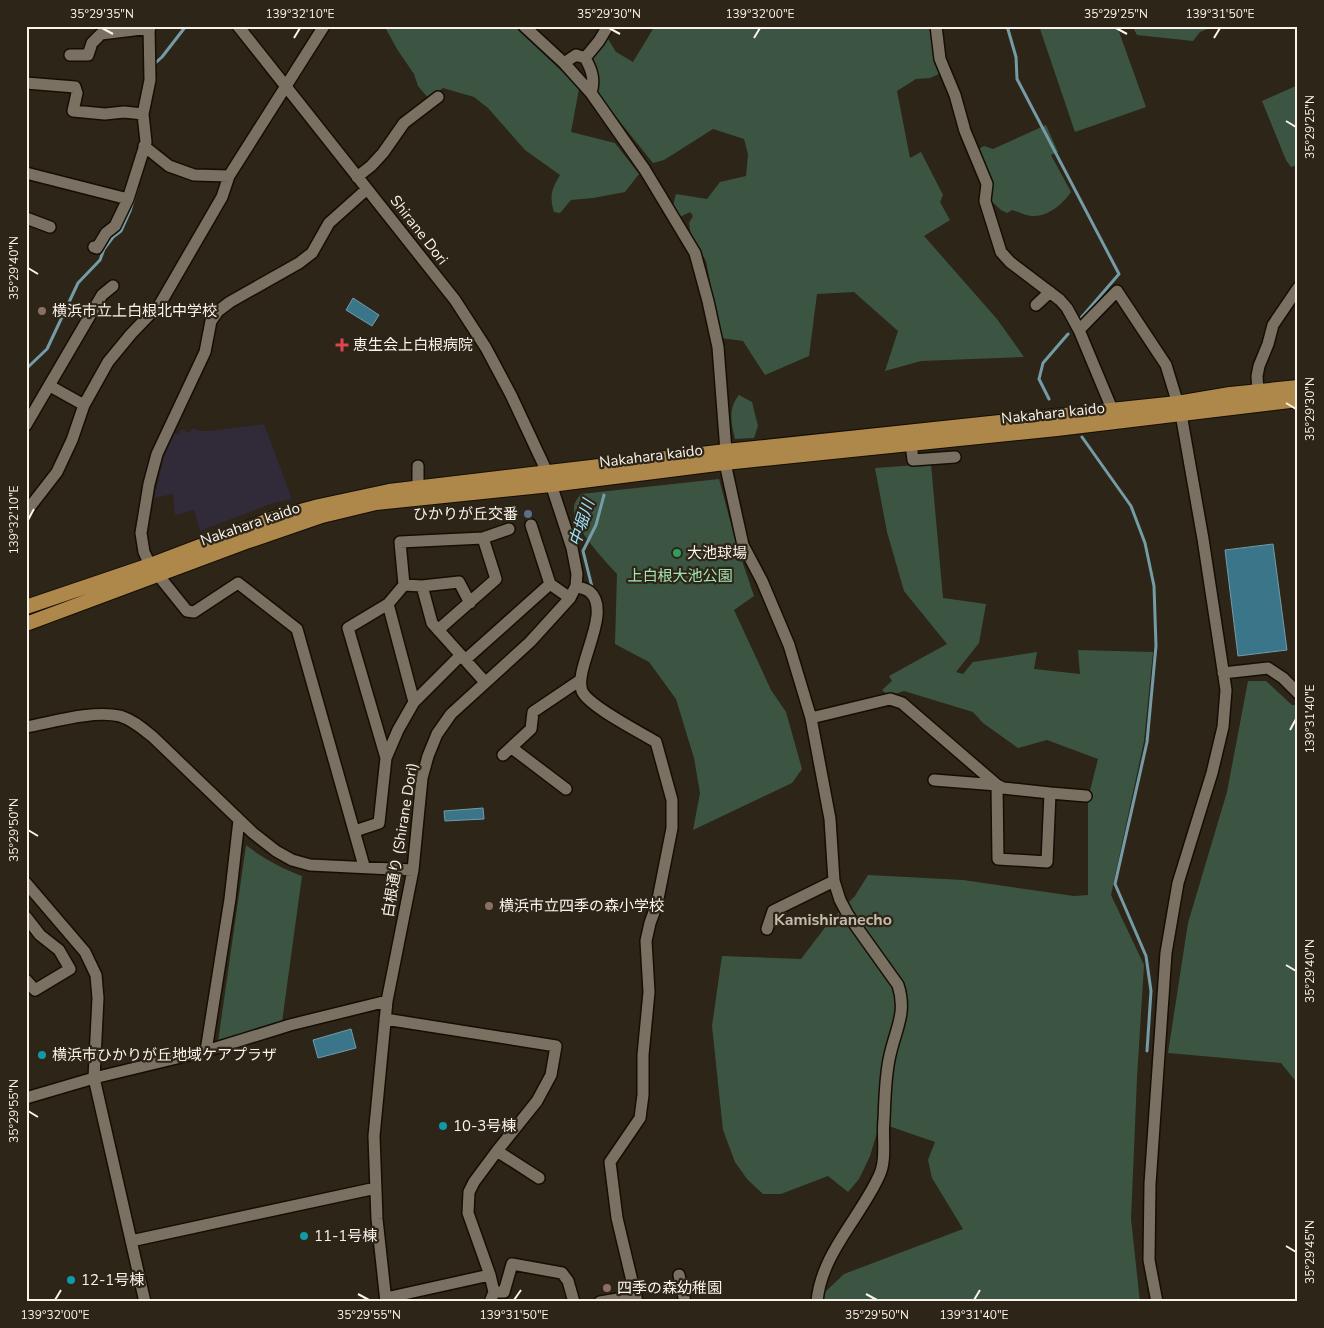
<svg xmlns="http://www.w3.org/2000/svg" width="1324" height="1328" viewBox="0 0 1324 1328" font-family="'Nunito Sans','Noto Sans JP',sans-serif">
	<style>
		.industrial { fill: #312a39 }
		.green { fill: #3c5542 }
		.water { fill: #3b7589; stroke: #749ba6 }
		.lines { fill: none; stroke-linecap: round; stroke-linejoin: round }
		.stream { stroke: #749ba6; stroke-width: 3 }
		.minor-casing { stroke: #150e04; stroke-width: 14 }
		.major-casing { stroke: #150e04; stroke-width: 16 }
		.minor { stroke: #7a7162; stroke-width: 11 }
		.major { stroke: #ae874b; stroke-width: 14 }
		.ticks { fill: none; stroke: #f9f3eb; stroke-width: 2 }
		.education-dot { fill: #8d6e63; stroke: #2d2518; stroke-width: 2 }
		.health-dot { fill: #e0444e; stroke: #2d2518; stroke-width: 2 }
		.service-dot { fill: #5c6f8a; stroke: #2d2518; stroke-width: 2 }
		.leisure-dot { fill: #2e9e5b; stroke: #2d2518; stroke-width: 2 }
		.culture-dot { fill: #0f9aa8; stroke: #2d2518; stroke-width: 2 }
		.labels { text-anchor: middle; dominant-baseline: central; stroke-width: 4.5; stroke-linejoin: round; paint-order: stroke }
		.street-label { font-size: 15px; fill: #f9f3eb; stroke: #2d2518 }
		.poi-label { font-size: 15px; fill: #f9f3eb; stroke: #2d2518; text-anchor: start }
		.park-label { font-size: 15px; fill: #a2e5b1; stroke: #2d2518 }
		.water-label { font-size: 16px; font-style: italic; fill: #9de4fe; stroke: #2d2518 }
		.neighbourhood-label { font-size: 16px; font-weight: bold; fill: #c7bdad; stroke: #2d2518 }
		.neatline { fill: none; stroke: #f9f3eb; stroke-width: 2 }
		.ticks-label { font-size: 12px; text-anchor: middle; fill: #f9f3eb }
	</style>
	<rect width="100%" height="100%" fill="#2d2518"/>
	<path class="industrial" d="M264,424L292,499L270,504L200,531L194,510L175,515L173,494L154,498L164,457L174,433L178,435L182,429L189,433L192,428L200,431H208Z"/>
	<path class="green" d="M389,26H514L571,80L579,89L571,132L615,143L639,174L625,192L593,198L571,200L560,213L554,212C549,195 552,189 560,175L525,150L488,108L474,97L443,88L429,99L418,86L414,74L397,49L386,29Z
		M650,26H938L944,57L939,74L930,78L916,79L897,91L910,158L921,152L943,195L940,202L950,220L924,236L997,319L1024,357L921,361L885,371L898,331L854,292L817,294L809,356L765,375L743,341L721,338L706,261L691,236L689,223L693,216L690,212L680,217L673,206L676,194L707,199L720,182L746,176L748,154L744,139L713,129L664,160L653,163L596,92C599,78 599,72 589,60L608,39L616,52L633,62L653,29Z
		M1039,26H1117L1146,107L1075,132Z
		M1132,26H1215L1200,32L1193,41L1137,35Z
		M1298,85V165L1291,167L1286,160L1262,101Z
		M1046,125L1058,152L1051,155L1071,192C1063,203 1051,215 1035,216C1028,217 1019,212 1012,210L1007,213L1001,210L990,200L977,150L984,146L993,149Z
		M739,395L752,402L758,426L754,438L735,439C731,423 728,408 739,395Z
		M931,464L943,598L986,604L979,643L956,672L963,674L973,662L1037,652L1034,669L1080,674L1078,650L1153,652L1144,741L1111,895L1144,965L1137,1078L1131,1219L1140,1302H823V1294L844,1274L963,1229L932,1178L928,1160L935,1142L880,1123L870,1156L859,1179L848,1192L828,1176L781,1194H763L747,1179L735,1162L723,1130L712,1026L722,956L801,959L830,921L855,896L868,875L963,880L1074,896L1088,895V799L1098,759L1047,740L1018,748L983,723L973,712L904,691L889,696L882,690L892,681L889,676L947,644L904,591L887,532L875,468Z
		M719,479L736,543L754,596L734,610L771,690L786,712L802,769L792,783L693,830L700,793L694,758L676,699L649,662L615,644L617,574C605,561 571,526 574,508C574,502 578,498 581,494Z
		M1248,681H1266L1292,705H1298V1084L1281,1063L1168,1053L1188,923L1227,792Z
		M246,845C264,859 281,868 302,876L282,1022L218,1042Z"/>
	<path class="water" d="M353,298L379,315L372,326L346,310Z
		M1273,544L1287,650L1238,656L1225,550Z
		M483,808L484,819L445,821L444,811Z
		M351,1029L356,1048L318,1058L313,1040Z"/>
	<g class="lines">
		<path class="stream" d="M1007,26L1016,57L1017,79L1119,274L1081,318
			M152,66L162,57L186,26
			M26,369L47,349L78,283L100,260L104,249L113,237L121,231L130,211L137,188
			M1049,399L1039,379L1043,363L1068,334
			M1082,437L1131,506L1145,543L1154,586L1156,646L1147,742L1115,884L1146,956L1151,991L1147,1051
			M592,587L583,551L596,525L604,495"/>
		<defs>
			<path id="minor" d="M238,26L455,300L486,348L511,395L547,472L572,548L577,574L576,586L570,598L530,642L451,714L437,734L428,756L422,778L413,870L387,1001L374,1136L377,1219L386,1302
				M524,26L564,63L591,93L645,170L695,253L708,301L718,347L726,451L725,463L743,545L762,581L789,645L811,718L830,819L834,881L840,900L848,915L898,985C907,1013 896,1028 890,1055C885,1076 885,1098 884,1120C882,1137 887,1160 879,1176C860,1218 821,1254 817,1302
				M936,26L940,59L955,95L965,131L987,184L985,201L1001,252L1010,262L1060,300L1067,308L1079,330
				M70,55H88L92,43L101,34L150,28
				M585,58C592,70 595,80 591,93
				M564,63L576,55L585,58L599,41L608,26
				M26,83L75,87L77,93L73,111L105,114L124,112L143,114
				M144,146L169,166L194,175L229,176
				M26,173L128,199
				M357,177L371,166L383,153L404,123L438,97
				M26,218L50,227
				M94,247L97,248L106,233L115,226L128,199L146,142L143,114L150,80L149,26
				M1036,305L1050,292
				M50,386L84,405
				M1258,392L1257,376L1259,366L1268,344L1273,325L1298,288
				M1112,409L1079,330L1117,291L1166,365L1181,414L1203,539L1226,690L1223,727L1212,773L1178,883L1166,953L1150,1184L1149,1260L1157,1302
				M26,425L102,295L113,286
				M911,444L913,460L955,457
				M418,466V487
				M26,512L57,472L72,440L84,405L108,362L131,334L160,304L222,197L229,176L324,26
				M550,584L570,598
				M404,585L400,542L483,538L509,529
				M422,586L432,623L485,682
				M576,586C580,588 587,589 590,592C613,612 573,669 582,691C588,706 640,732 656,742L672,800V828L657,904L650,923L646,941L649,992L643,1055V1095L640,1118L610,1162L617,1218L637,1302
				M388,604L414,702
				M438,630L496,579L483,538
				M465,660L550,584L531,525
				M1223,673L1268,668L1283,678L1298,693
				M811,718L890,699L902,703L997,785L998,859L1047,862L1050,793L1003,788L997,785L934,780
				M26,727C53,722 93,710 120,716C133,720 143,729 153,737L253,833L276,851L292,860L310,865L413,870
				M512,748L566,789
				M503,755L531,729L533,712L579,681
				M386,758L348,628L388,604L404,585L422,586L459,582L470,603
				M1050,793L1086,796
				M355,831L379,823L386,758L398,730L414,702L461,655
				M364,866L297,629L238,583L194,612L187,611L150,565L144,552L141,533L149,484L157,454L205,352L211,321L218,311L230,302L299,263L312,253L329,223L367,189
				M26,883L85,952L96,975L98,998L94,1078L145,1302
				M26,917L40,935L59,950L70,969L35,990L26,980
				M767,929L773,911L834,881
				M385,1019L556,1046L551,1075L537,1101L497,1151L474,1182L469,1192L468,1213L490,1275L494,1292L490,1302
				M206,1051L230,899L239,820
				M26,1098L94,1078L206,1051L290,1025L387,1001
				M497,1151L539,1178
				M131,1241L376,1188
				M679,1275L685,1302
				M494,1292H504L512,1264L562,1273L568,1281L574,1302
				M386,1298L490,1275
				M600,1302L636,1296"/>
			<path id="major" d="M26,607L150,565L274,518L319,506L389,491L726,451L1177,403L1230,394L1298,387
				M26,624L246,542L322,516L376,503L551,485L725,463L1057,429L1298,400"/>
		</defs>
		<use href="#minor" class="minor-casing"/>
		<use href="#major" class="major-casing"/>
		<use href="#minor" class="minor"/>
		<use href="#major" class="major"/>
	</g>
	<path class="ticks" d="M102,28L113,34M609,28L620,34M1116,28L1127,34M294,38L300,28M754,38L760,28M1214,38L1220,28M1286,121L1296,127M28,268L38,274M1286,403L1296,409M28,520L34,509M1290,730L1296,719M28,830L38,836M1286,965L1296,971M28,1111L38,1117M1286,1246L1296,1252M358,1294L369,1300M866,1294L877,1300M55,1300L61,1290M514,1300L521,1290M974,1300L980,1290"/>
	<g class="education-dot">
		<circle cx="42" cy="311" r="5"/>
		<circle cx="489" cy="906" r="5"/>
		<circle cx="607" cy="1288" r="5"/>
	</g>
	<path class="health-dot" d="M339.5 337.5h5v5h5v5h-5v5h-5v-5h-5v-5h5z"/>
	<circle class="service-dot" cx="528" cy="514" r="5"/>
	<circle class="leisure-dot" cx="677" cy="553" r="5"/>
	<g class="culture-dot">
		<circle cx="42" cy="1055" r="5"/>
		<circle cx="443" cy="1126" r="5"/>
		<circle cx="304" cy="1236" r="5"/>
		<circle cx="71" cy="1280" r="5"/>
	</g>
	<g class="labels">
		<g class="street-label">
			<text transform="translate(419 230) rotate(52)">Shirane Dori</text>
			<text transform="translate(1053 413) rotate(-6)">Nakahara kaido</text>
			<text transform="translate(651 456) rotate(-7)">Nakahara kaido</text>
			<text transform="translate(250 524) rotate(-19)">Nakahara kaido</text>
			<text transform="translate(400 840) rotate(-81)">白根通り (Shirane Dori)</text>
		</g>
		<g class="poi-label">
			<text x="52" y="311">横浜市立上白根北中学校</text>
			<text x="353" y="345">恵生会上白根病院</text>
			<text x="518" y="514" text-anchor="end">ひかりが丘交番</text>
			<text x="687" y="553">大池球場</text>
			<text x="499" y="906">横浜市立四季の森小学校</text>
			<text x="52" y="1055">横浜市ひかりが丘地域ケアプラザ</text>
			<text x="453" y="1126">10-3号棟</text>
			<text x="314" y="1236">11-1号棟</text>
			<text x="81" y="1280">12-1号棟</text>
			<text x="617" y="1288">四季の森幼稚園</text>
		</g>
		<g class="park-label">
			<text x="680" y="576">上白根大池公園</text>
		</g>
		<g class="water-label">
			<text transform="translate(582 523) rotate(-72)">中堀川</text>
		</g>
		<g class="neighbourhood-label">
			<text x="833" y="920">Kamishiranecho</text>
		</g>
	</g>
	<rect width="1324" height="1328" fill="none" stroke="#2d2518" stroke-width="55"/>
	<rect x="28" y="28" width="1268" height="1272" class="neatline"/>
	<g class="ticks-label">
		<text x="102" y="18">35°29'35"N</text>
		<text x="300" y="18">139°32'10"E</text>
		<text x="609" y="18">35°29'30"N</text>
		<text x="760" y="18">139°32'00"E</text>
		<text x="1116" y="18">35°29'25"N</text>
		<text x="1220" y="18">139°31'50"E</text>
		<text transform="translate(1310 127) rotate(-90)" y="4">35°29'25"N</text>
		<text transform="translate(14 268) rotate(-90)" y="4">35°29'40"N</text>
		<text transform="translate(1310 409) rotate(-90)" y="4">35°29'30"N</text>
		<text transform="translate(14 520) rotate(-90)" y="4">139°32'10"E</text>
		<text transform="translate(1310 719) rotate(-90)" y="4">139°31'40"E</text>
		<text transform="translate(14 830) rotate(-90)" y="4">35°29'50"N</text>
		<text transform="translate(1310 971) rotate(-90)" y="4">35°29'40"N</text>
		<text transform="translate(14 1111) rotate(-90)" y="4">35°29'55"N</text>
		<text transform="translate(1310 1252) rotate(-90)" y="4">35°29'45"N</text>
		<text x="55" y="1319">139°32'00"E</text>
		<text x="369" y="1319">35°29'55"N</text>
		<text x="514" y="1319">139°31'50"E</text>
		<text x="877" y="1319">35°29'50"N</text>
		<text x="974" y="1319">139°31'40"E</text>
	</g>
</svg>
